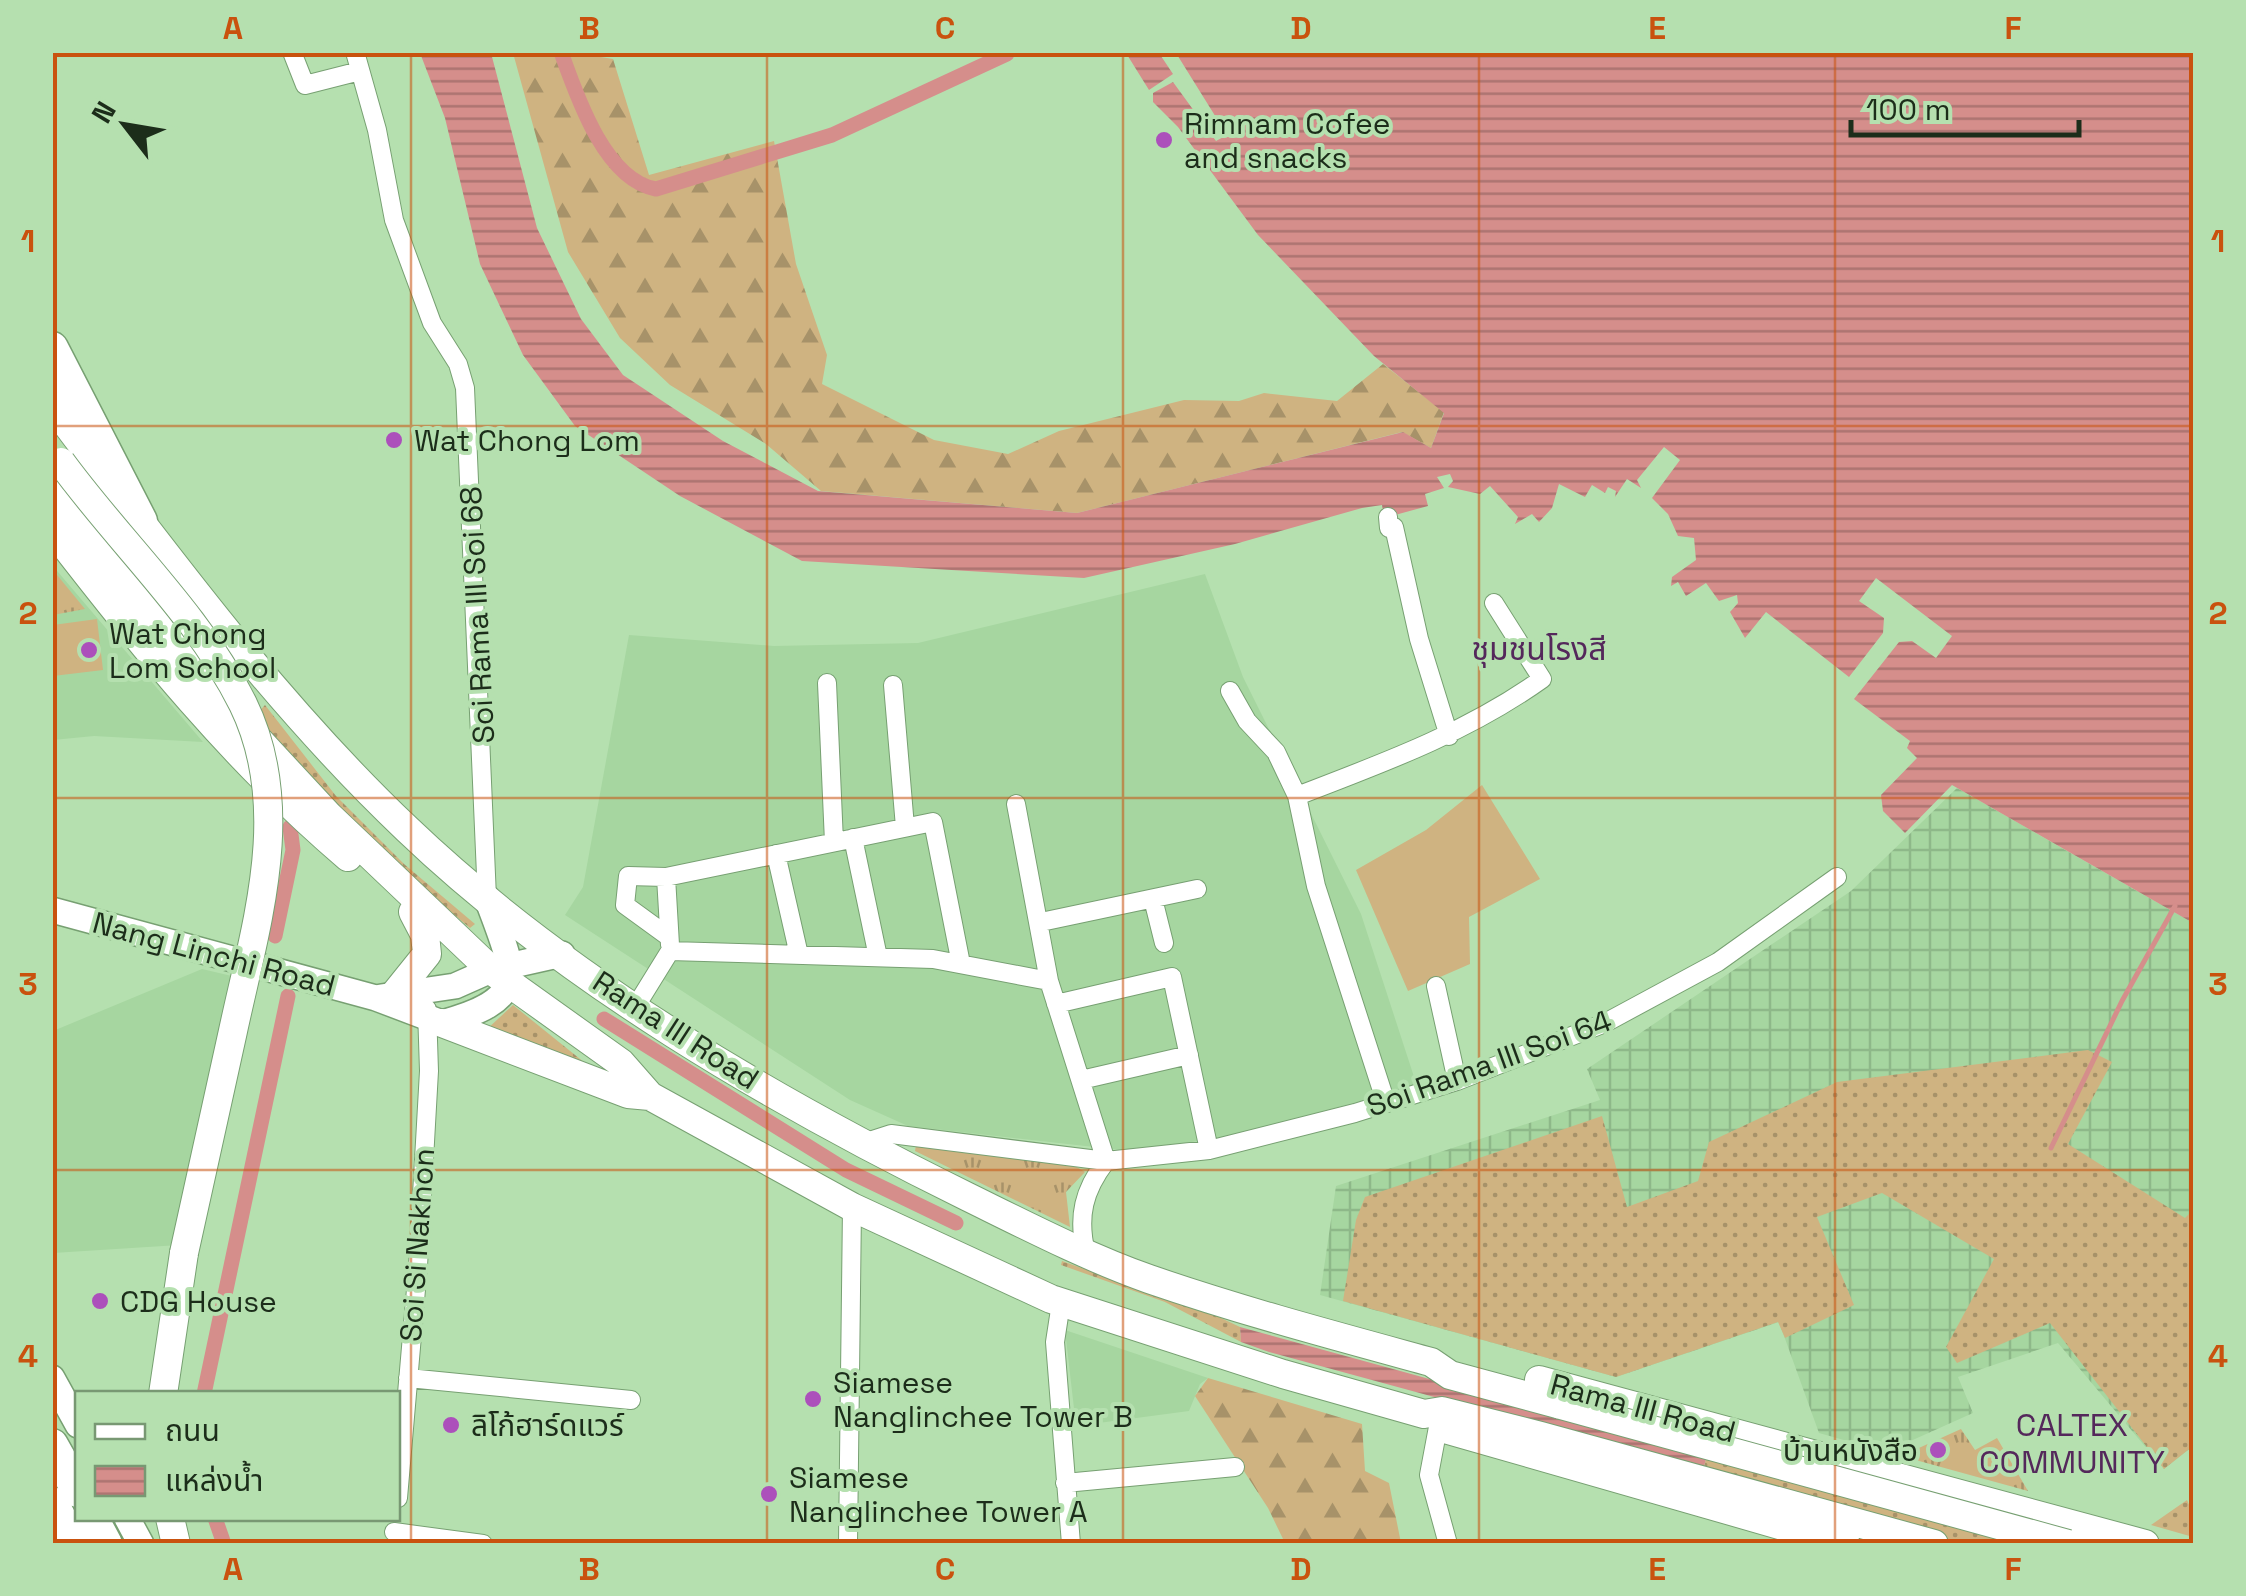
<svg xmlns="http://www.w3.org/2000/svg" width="2246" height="1596" viewBox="0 0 2246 1596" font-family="'Space Grotesk','Noto Sans Thai',sans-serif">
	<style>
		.built { fill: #a6d6a0 }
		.industrial { fill: url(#industrial-grid) }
		.grass { fill: url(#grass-dots) }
		.forest { fill: url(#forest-firs) }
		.park { fill: url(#park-tufts) }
		.pitch { fill: #cfb381 }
		.water { fill: url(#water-rules) }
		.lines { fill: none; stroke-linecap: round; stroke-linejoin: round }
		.stream { stroke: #d58e8b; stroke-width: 5 }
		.canal { stroke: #d58e8b; stroke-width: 15 }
		.street-casing { stroke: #77a072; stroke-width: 20 }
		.secondary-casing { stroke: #77a072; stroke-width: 28 }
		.primary-casing { stroke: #77a072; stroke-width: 30 }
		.highway-casing { stroke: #77a072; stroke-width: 35 }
		.street { stroke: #fff; stroke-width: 18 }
		.secondary { stroke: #fff; stroke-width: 25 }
		.primary { stroke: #fff; stroke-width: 28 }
		.highway { stroke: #fff; stroke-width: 32 }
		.primary-bridge-casing { stroke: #77a072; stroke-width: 30; stroke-linecap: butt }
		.primary-bridge { stroke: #fff; stroke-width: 28 }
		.grid { fill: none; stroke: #c9520e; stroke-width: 2.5; stroke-opacity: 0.55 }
		.poi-dot { fill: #ac50bb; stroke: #b5e0af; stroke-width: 4 }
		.labels { text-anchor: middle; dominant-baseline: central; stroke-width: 8; stroke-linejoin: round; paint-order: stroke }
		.poi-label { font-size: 30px; fill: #1c2d1a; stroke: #b5e0af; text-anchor: start }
		.street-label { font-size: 30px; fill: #1c2d1a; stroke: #b5e0af }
		.neighbourhood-label { font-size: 32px; fill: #54285b; stroke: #b5e0af }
		.neatline { fill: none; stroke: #c9520e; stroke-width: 4 }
		.grid-label { font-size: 32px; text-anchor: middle; font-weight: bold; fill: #c9520e }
	</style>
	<defs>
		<pattern id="industrial-grid" width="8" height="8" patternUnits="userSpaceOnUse" patternTransform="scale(2.5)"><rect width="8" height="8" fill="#a6d6a0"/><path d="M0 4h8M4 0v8" fill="none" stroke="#8eb889"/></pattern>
		<pattern id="grass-dots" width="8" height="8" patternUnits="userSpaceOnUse" patternTransform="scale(2.5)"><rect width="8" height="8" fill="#cfb381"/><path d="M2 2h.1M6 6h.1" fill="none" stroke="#a79269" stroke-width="1.8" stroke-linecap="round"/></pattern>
		<pattern id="forest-firs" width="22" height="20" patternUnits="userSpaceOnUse" patternTransform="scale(2.5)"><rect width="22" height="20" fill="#cfb381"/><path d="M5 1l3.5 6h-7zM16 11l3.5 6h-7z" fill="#a79269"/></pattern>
		<pattern id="park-tufts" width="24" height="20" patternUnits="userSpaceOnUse" patternTransform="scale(2.5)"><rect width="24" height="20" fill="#cfb381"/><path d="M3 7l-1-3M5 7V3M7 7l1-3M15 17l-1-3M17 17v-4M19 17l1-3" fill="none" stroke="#a79269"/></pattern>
		<pattern id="water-rules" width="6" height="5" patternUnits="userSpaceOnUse" patternTransform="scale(2.5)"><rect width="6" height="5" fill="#d58e8b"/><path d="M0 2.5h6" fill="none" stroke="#ac7471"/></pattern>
	</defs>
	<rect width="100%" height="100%" fill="#b5e0af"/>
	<path class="built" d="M52,565L203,742L94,736L53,740Z
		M1205,574L1243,677L1361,914L1417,1086L1226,1137L1130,1151L908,1126L850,1100L565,915L583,887L629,635L774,646L918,643Z
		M202,969L236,977L179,1245L53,1253V1031Z
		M1065,1330L1208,1378L1200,1384L1189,1411L1076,1426Z"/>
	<path class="industrial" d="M1957,788L2193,923V1446L2164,1469L2058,1343L1958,1377L1973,1413L1886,1452L1819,1433L1779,1322L1616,1377L1320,1295L1336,1186L1600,1100L1587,1069L1851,891Z"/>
	<path class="grass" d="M265,705L336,796L404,864L475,924L470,928C391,863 321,793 253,718Z
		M513,1005L585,1063L485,1031Z
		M2088,1050L2112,1062L2068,1144L2185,1218L2193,1210V1446L2164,1469L2050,1323L1957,1363L1946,1347L1994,1259L1882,1193L1817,1217L1854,1305L1785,1338L1778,1322L1616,1377L1343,1301L1356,1220L1365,1197L1602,1116L1627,1207L1698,1181L1709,1142L1837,1082Z
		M1062,1261L1221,1318L1240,1327L1241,1342L1165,1302L1061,1265Z
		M1707,1455L2003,1524L1997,1543H1938L1702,1475Z
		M2187,1500L2193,1514V1537L2151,1525Z"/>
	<path class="forest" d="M513,53H577L613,59L649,175L774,141L796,264L827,355L822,384L934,440L1008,454L1059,431L1184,400L1239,401L1264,393L1337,401L1383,364L1444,412L1431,448L1402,432L1077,513L821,491L766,444L670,385L620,338L568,252Z
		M1208,1378L1362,1424L1365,1471L1389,1483L1401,1543H1285L1268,1508L1195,1396Z"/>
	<path class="park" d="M53,570L85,609L53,615Z
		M916,1145L1075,1166L1085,1172L1066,1192L1070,1227L915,1151Z
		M1961,1429L1975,1450L1997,1438L2028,1491L1901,1456Z"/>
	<path class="pitch" d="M97,619L103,670L53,676V625Z
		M1482,785L1540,879L1469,917L1470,964L1408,991L1356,870L1426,830Z
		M1978,1453L2012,1464L2007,1481L1973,1470Z"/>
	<path class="water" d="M420,53H491L537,228L581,319L623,375L723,441L818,491L1077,513L1403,432L1431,448L1444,413L1374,356L1258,235L1178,127L1153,102V93L1173,82L1216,141L1227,135L1176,53H2193V923L1952,785L1905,833L1883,811L1881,795L1917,758L1907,748L1910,741L1854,699L1899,642L1912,641L1936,658L1952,636L1876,578L1859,601L1884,618L1883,633L1849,677L1766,612L1745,638L1730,612L1738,603L1737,595L1719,601L1706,583L1686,596L1678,582L1671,586L1672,577L1696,560L1694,538L1678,536L1668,514L1652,498L1680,460L1664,447L1637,480L1641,488L1627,479L1615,497L1616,491L1608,487L1605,493L1592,485L1585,497L1559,484L1552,508L1539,522L1532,514L1515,524L1518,517L1490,486L1480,494L1448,487L1453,481L1450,474L1437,477L1444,488L1425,494L1428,506L1384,518L1382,505L1362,508L1235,544L1084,578L802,561L680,496L575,426L523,355L480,264L445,118Z
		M1126,53H1159L1173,74L1149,90Z
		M1240,1327L1707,1455L1703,1470L1269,1352L1241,1342Z"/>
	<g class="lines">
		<path class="stream" d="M2051,1148L2122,1001L2175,906"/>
		<path class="canal" d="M561,52C577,97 605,180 656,189L832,135L1007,54
			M275,936L293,850L290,827
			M604,1019L846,1170L956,1223
			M204,1394L288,996
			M215,1518L224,1544"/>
		<defs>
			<path id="street" d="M292,52L305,85L360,71
				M355,52L377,130L394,220L432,323L458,364L465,388L487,898
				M1388,517L1389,528L1394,527L1419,639L1449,736
				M827,683L834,842
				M893,685L905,827
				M1230,691L1247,721L1276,752L1297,796
				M1016,804L1049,981L1106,1161
				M853,838L878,957
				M776,854L799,955
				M666,877L670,945
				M1153,899L1164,943
				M1041,922L1197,889
				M669,937L625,905L628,876L666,877L933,822L961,964
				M670,951L933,959L1049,981
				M1436,986L1457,1081
				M1056,1004L1172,977L1209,1150
				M636,1006L670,951
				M1081,1080L1189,1055
				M1386,1103L1316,886L1297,796C1383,763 1466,733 1542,679L1494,603
				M860,1144L891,1134L1106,1161L1209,1150L1355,1113L1457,1081L1605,1023L1718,962L1837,877
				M1086,1253C1077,1216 1084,1190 1106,1161
				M1061,1303L1055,1342L1071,1544
				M408,1378L631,1400
				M1438,1427L1429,1475L1448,1544
				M1065,1483L1235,1467
				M398,1498L418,1266L429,1071L427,1009
				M394,1532L483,1544
				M848,1544L852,1207"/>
			<path id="secondary" d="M52,910L376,998L442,1023C533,998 514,973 487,898
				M381,997L455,986L491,970L562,954
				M52,1378L78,1425
				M127,1518L141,1544"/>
			<path id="primary" d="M52,405C163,551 274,703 407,829C565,980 773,1101 968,1197C1027,1226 1087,1257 1149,1279C1242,1311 1336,1336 1431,1362L1450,1375L1561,1405
				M52,490L187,663L329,816L491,970L621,1063L650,1096L852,1207L1051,1299L1283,1374L1424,1414L1442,1411L1541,1436L1934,1544
				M52,529C143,647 234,760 348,857
				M394,995L427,954L425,935L413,912
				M442,1023L628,1094L650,1096
				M1539,1380L2145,1544
				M163,1394L184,1253
				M1445,1429L1846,1544
				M170,1518L176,1544"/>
			<path id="highway" d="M52,348L141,521
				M52,1445L78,1491
				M52,1503L74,1544
				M92,1518L106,1544"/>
		</defs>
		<use href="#street" class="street-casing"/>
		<use href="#secondary" class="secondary-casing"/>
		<use href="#primary" class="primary-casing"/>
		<use href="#highway" class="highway-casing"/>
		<use href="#street" class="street"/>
		<use href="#secondary" class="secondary"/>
		<use href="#primary" class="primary"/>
		<use href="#highway" class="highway"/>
		<defs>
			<path id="primary-bridge" d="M61,462C120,543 198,614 243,704C294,808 256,924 233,1031C217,1105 201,1179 184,1253
				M1561,1405L2068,1544"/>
		</defs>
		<use href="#primary-bridge" class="primary-bridge-casing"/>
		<use href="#primary-bridge" class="primary-bridge"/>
	</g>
	<path class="grid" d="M411,52V1544M767,52V1544M1123,52V1544M1479,52V1544M1835,52V1544M52,426H2194M52,798H2194M52,1170H2194"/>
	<g class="poi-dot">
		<circle cx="1164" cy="140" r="10"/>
		<circle cx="394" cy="440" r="10"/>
		<circle cx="89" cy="650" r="10"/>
		<circle cx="100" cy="1301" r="10"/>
		<circle cx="813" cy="1399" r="10"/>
		<circle cx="451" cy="1425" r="10"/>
		<circle cx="1938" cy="1450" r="10"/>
		<circle cx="769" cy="1494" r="10"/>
	</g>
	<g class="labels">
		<g class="poi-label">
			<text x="1184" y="123">Rimnam Cofee<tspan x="1184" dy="34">and snacks</tspan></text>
			<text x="414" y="440">Wat Chong Lom</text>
			<text x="109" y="633">Wat Chong<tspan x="109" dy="34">Lom School</tspan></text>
			<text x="120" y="1301">CDG House</text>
			<text x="833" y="1382">Siamese<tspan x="833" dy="34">Nanglinchee Tower B</tspan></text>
			<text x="471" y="1425">ลิโก้ฮาร์ดแวร์</text>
			<text x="1918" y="1450" text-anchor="end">บ้านหนังสือ</text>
			<text x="789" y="1477">Siamese<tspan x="789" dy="34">Nanglinchee Tower A</tspan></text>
		</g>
		<g class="street-label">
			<text transform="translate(477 615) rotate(-93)">Soi Rama III Soi 68</text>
			<text transform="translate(214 954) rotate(15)">Nang Linchi Road</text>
			<text transform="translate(676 1030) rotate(33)">Rama III Road</text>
			<text transform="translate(1489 1063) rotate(-20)">Soi Rama III Soi 64</text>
			<text transform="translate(417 1245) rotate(-86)">Soi Si Nakhon</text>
			<text transform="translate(1643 1408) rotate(15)">Rama III Road</text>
		</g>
		<g class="neighbourhood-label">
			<text x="1539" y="649">ชุมชนโรงสี</text>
			<text x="2072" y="1425">CALTEX<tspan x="2072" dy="37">COMMUNITY</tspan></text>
		</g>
	</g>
	<rect width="2246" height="1596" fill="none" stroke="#b5e0af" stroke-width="110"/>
	<rect x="75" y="1391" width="325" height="130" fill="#b5e0af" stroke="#789873" stroke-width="2.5"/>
	<rect x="95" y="1424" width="50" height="15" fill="#ffffff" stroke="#789873" stroke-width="2.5"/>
	<text x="165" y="1441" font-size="30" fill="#1c2d1a">ถนน</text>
	<rect x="95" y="1466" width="50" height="30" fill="url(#water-rules)" stroke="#789873" stroke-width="2.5"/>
	<text x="165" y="1491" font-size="30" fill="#1c2d1a">แหล่งน้ำ</text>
	<g transform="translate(125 125) rotate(301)" stroke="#b5e0af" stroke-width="8" paint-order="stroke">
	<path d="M0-8L18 38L0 25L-18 38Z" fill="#1c2d1a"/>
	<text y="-15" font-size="28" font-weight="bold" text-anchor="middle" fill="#1c2d1a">N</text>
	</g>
	<path d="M1851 120v15h228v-15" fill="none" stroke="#1c2d1a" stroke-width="5"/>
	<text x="1866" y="120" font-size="30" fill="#1c2d1a" stroke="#b5e0af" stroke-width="8" paint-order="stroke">100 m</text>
	<rect x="55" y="55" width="2136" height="1486" class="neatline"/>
	<g class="grid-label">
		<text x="233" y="39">A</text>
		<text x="589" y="39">B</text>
		<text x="945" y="39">C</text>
		<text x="1301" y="39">D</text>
		<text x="1657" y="39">E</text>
		<text x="2013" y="39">F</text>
		<text x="28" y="252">1</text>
		<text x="2218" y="252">1</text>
		<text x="28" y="624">2</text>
		<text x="2218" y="624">2</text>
		<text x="28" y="995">3</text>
		<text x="2218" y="995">3</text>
		<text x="28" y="1367">4</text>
		<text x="2218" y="1367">4</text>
		<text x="233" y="1580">A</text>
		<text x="589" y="1580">B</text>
		<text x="945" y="1580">C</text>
		<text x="1301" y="1580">D</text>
		<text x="1657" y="1580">E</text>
		<text x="2013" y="1580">F</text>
	</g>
</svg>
